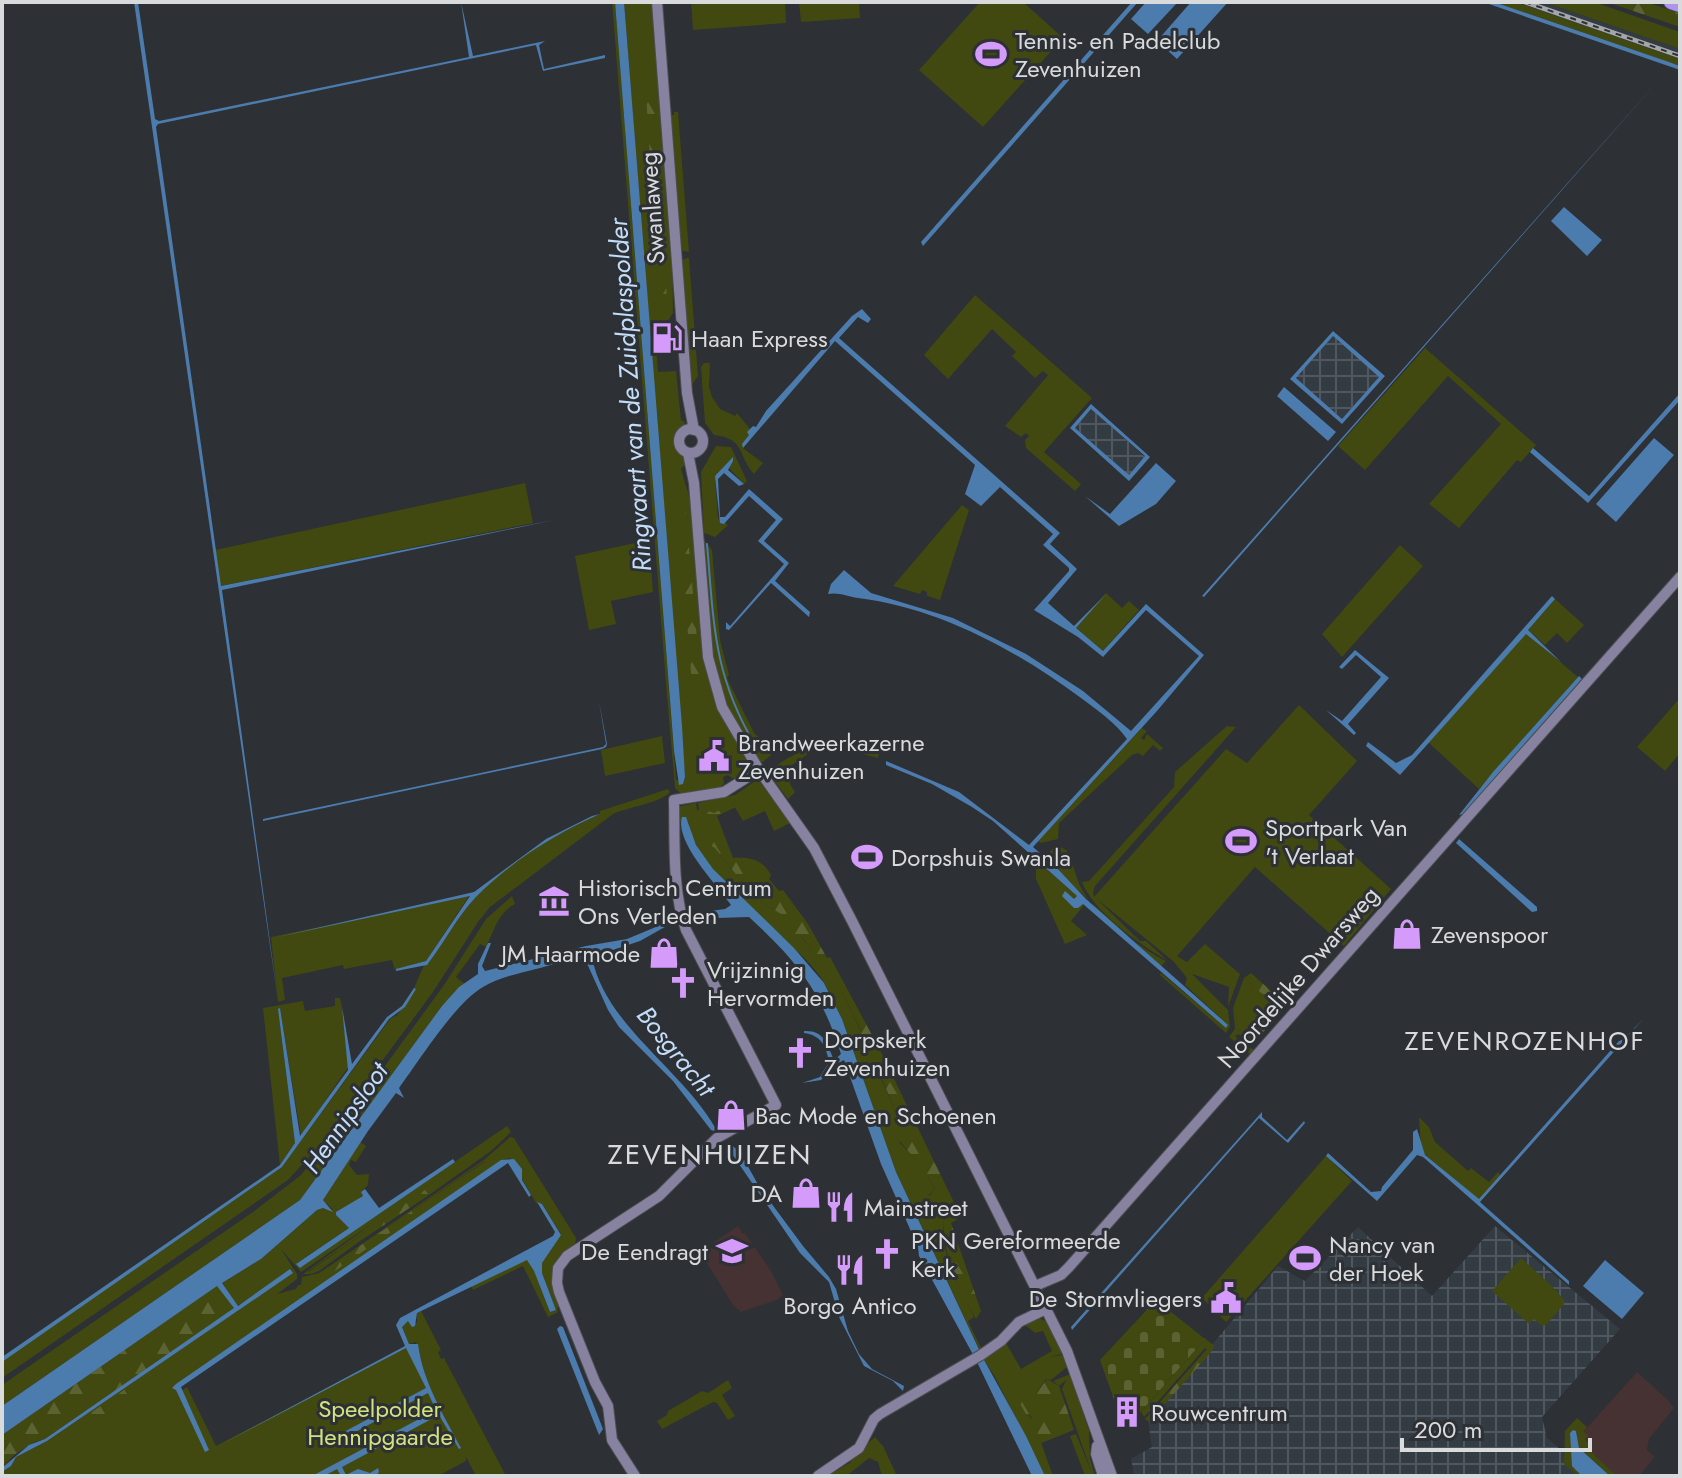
<svg xmlns="http://www.w3.org/2000/svg" width="1682" height="1478" viewBox="0 0 1682 1478" font-family="Jost,sans-serif">
	<style>
		.built { fill: #333b43 }
		.industrial { fill: url(#industrial-grid) }
		.education { fill: #463133 }
		.green { fill: #414910; fill-rule: evenodd }
		.forest { fill: url(#forest-firs) }
		.cemetery { fill: url(#cemetery-stones) }
		.water { fill: #4c7bad; fill-rule: evenodd }
		.lines { fill: none; stroke-linecap: round; stroke-linejoin: round }
		.stream { stroke: #4c7bad; stroke-width: 2 }
		.secondary-casing { stroke: #4c4e52; stroke-width: 12 }
		.highway-casing { stroke: #4c4e52; stroke-width: 16 }
		.secondary { stroke: #8882a1; stroke-width: 10 }
		.highway { stroke: #b093f1; stroke-width: 14 }
		.rail-casing { stroke: #a4a6a9; stroke-width: 5 }
		.rail { stroke: #2d3034; stroke-width: 2; stroke-dasharray: 6; stroke-linecap: butt }
		.labels { text-anchor: middle; dominant-baseline: central; stroke-width: 6; stroke-linejoin: round; paint-order: stroke }
		.poi-label { font-size: 24px; fill: #d8dadc; stroke: #2d3034; text-anchor: start }
		.street-label { font-size: 24px; fill: #d8dadc; stroke: #2d3034 }
		.park-label { font-size: 24px; fill: #d2e280; stroke: #2d3034 }
		.water-label { font-size: 26px; font-style: italic; fill: #c2dcfa; stroke: #2d3034 }
		.neighbourhood-label { font-size: 26px; letter-spacing: 2px; fill: #d8dadc; stroke: #2d3034 }
		.quarter-label { font-size: 28px; letter-spacing: 2px; fill: #d8dadc; stroke: #2d3034 }
	</style>
	<defs>
		<pattern id="industrial-grid" width="8" height="8" patternUnits="userSpaceOnUse" patternTransform="scale(2)"><rect width="8" height="8" fill="#333b43"/><path d="M0 4h8M4 0v8" fill="none" stroke="#50575e"/></pattern>
		<pattern id="forest-firs" width="22" height="20" patternUnits="userSpaceOnUse" patternTransform="scale(2)"><rect width="22" height="20" fill="#414910"/><path d="M5 1l3.5 6h-7zM16 11l3.5 6h-7z" fill="#5c6332"/></pattern>
		<pattern id="cemetery-stones" width="16" height="16" patternUnits="userSpaceOnUse" patternTransform="scale(2)"><rect width="16" height="16" fill="#414910"/><path d="M2 7V4a2 2 0 0 1 4 0v3zM10 15v-3a2 2 0 0 1 4 0v3z" fill="#5c6332"/></pattern>
	</defs>
	<rect width="100%" height="100%" fill="#2d3034"/>
	<path class="built" d="M1514,2H1544L1680,49V60Z"/>
	<path class="industrial" d="M1333,336L1380,377L1342,419L1295,378Z
		M1092,409L1145,457L1129,476L1075,428Z
		M1495,1226L1620,1329L1542,1417L1547,1438L1591,1476H1134L1131,1459L1152,1447L1148,1421L1278,1266L1305,1281L1358,1227L1432,1296Z"/>
	<path class="education" d="M738,1226L743,1234L745,1233L771,1271L783,1295L777,1300L741,1312L733,1305L700,1252Z
		M1637,1372L1668,1400L1674,1408L1649,1439L1647,1450L1655,1457L1639,1476H1617L1589,1451L1583,1432Z"/>
	<path class="green" d="M612,2H615L617,27L676,779L683,784L685,777L624,2H654L672,235L673,313L666,324L655,332L658,372L676,371L681,420L685,422L676,443L688,461L681,469L689,496L697,561L702,653L705,656L723,717L751,767L740,779L732,778L728,775L723,777L724,783L720,789L682,795L675,788L667,696Z
		M691,2H785L786,23L693,30Z
		M799,2H859L860,18L801,22Z
		M980,2H1023L1063,38L983,127L919,70Z
		M1494,2H1515L1680,59V66Z
		M1544,2H1594L1680,32V49Z
		M674,112H678L689,252L679,250L669,115H674Z
		M687,258H689L698,376L691,386L679,261Z
		M975,295L1092,398L1044,452L1081,484L1075,491L1026,448L1025,440L1029,436L1026,433L1021,437L1005,426L1048,375L1043,371L1035,378L1012,356L1016,352L992,329L948,379L924,355Z
		M1425,348L1536,445L1521,462L1517,460L1459,528L1429,504L1501,424L1448,376L1365,470L1338,446Z
		M704,363H710L709,387L712,397L720,409L735,416L737,413L750,429L748,432L750,435L743,443V448L763,463L754,474C737,455 746,439 714,435L705,423L701,367Z
		M716,446L731,447L747,481L744,484L728,467L715,476L718,518L728,525L715,537L704,533L701,472Z
		M525,483L533,523L220,586L215,550Z
		M962,505L969,510L940,600L927,596V592L922,590L920,594L893,586Z
		M649,540L653,592L611,601L616,624L589,630L575,556Z
		M705,541L712,550L720,640L729,675L727,678L754,733L770,747L771,755L763,762H759L726,707L714,669L702,542Z
		M1400,545L1423,566L1342,657L1322,634Z
		M1106,593L1122,608L1129,601L1139,610L1103,651L1076,628Z
		M1555,599L1584,625L1567,643L1557,633L1545,645L1528,630Z
		M1526,633L1578,677L1479,789L1428,742Z
		M1680,698V753L1665,771L1637,747Z
		M1299,705L1357,761L1309,815L1391,889L1344,946L1255,867L1177,956L1187,962L1205,944L1240,974L1228,1007L1229,987L1192,974L1228,1010L1230,1027L1226,1033L1160,975L1161,973L1226,1028L1228,1025L1185,985L1187,978L1173,961L1097,899L1140,941H1146L1167,960C1142,947 1091,909 1082,882L1089,881L1174,787L1175,772L1227,726L1236,727L1095,886L1093,892L1149,829L1093,892L1094,897L1226,749L1247,763Z
		M1142,728L1147,731L1141,738L1144,740L1147,734L1163,748L1160,751L1153,745L1143,756L1138,753L1132,755L1059,823L1058,839L1041,843L1038,841Z
		M662,736L665,763L605,776L601,750Z
		M827,745L847,746L879,754L878,758L840,748L815,749L792,765L790,784L795,792L788,799L770,775L772,769C788,756 808,747 827,745Z
		M755,781L760,782L790,823L774,831L765,811L743,821L733,804L714,814L699,810L698,803L735,795Z
		M668,789L670,792C661,803 628,807 613,814L490,907L478,922L433,992L321,1144L288,1180L2,1378V1360L282,1167L390,1019L397,1015L416,989L414,988L424,965L430,961C444,941 457,919 473,900C505,863 555,834 600,814V811Z
		M696,803L697,810L694,811L715,848L746,887L769,907L784,915L830,973L843,993L861,1032L857,1045L868,1066L878,1072L894,1108L900,1143L920,1164L935,1189L929,1195L935,1216L943,1217V1236L949,1267L974,1317L968,1321L981,1348L980,1351L896,1172L842,1019C834,1002 827,985 815,970C781,929 695,873 688,821L680,822L679,825L678,809L681,806Z
		M1061,847L1067,851L1071,861H1064L1065,865L1072,866V862C1076,874 1078,885 1086,896C1101,917 1143,950 1166,961L1161,966L1044,859L1052,849Z
		M1040,863L1077,896L1075,899L1062,896L1084,905L1071,921L1087,935L1065,944L1036,879V867Z
		M469,896L426,961L395,970L392,960L344,969L343,965L282,978L285,1000L278,1002L271,937Z
		M512,896L515,904C497,914 495,929 486,947L480,944L456,977L465,984L442,1006L300,1200L2,1406V1385L253,1212L301,1175L344,1122L444,985L486,919Z
		M1244,978L1276,1005L1257,1028L1236,1016L1239,1034L1235,1036L1246,1047L1257,1050L1251,1055L1229,1037L1235,1029L1233,1008Z
		M335,998H340L342,1007L349,1066L301,1136L280,1009H278L295,1143L280,1166L263,1008L303,1001L305,1011L335,1006Z
		M1419,1117L1429,1127L1435,1142L1468,1171L1471,1168L1489,1182L1498,1172L1501,1175L1479,1200L1424,1154L1421,1149Z
		M507,1126L511,1132L491,1151L429,1195L425,1191L307,1272L318,1269L375,1230L319,1271L311,1274H303L373,1223L301,1272L281,1249L297,1274V1279L277,1294L296,1289L298,1285H301L302,1277L320,1273L485,1159L510,1137L514,1138L576,1238L575,1245L561,1255L555,1264L561,1306L557,1308L558,1312L548,1317L523,1266L473,1290L471,1286L527,1259L534,1271L550,1312L556,1310L542,1273V1262L561,1234L542,1204L536,1203L510,1158L505,1159L177,1385L176,1389L178,1393L187,1387L216,1446L407,1346L428,1385L416,1342L409,1344L402,1327L408,1321L417,1323V1313L421,1311L441,1350L438,1352L441,1359L444,1358L506,1476H476L466,1457V1461L438,1476H49L53,1473L47,1476H2V1472L11,1466L16,1457L47,1441L292,1273L237,1306L222,1283L261,1259L317,1210L323,1208L333,1210L323,1200L360,1142L366,1146L356,1162L351,1160L349,1165L357,1175L369,1174L368,1185L361,1192L363,1196L336,1215L349,1228L297,1263L300,1268ZM485,1161L488,1164L316,1283L313,1278Z
		M1326,1156L1352,1181L1226,1322L1202,1298Z
		M1521,1258L1552,1286L1564,1300V1304L1547,1324L1542,1326L1534,1319L1529,1324L1492,1291Z
		M1038,1318L1046,1321L1062,1354L1048,1357L1062,1355L1067,1367L1051,1380L1046,1379L1035,1395H1026L1028,1415L1033,1420L1053,1476H1045L995,1377L983,1358L1006,1343L1021,1369L1052,1351L1043,1331L1035,1333L1024,1324Z
		M1070,1374L1089,1431L1090,1459L1095,1476H1085L1070,1436L1076,1434L1092,1473L1062,1389L1066,1380L1059,1386L1053,1381Z
		M728,1380L732,1388L722,1395L735,1416L728,1420L717,1403L713,1402L662,1429L657,1421L667,1415L668,1411L702,1391L708,1393Z
		M1577,1418L1587,1427L1583,1432L1588,1435L1585,1440L1593,1447L1590,1451L1617,1476H1610L1579,1448L1576,1431L1573,1430L1572,1466L1582,1476H1574L1575,1473L1564,1464L1565,1431Z
		M875,1437L883,1446L897,1476H882L878,1462L869,1458L849,1474L828,1476L851,1462L850,1459Z"/>
	<path class="forest" d="M1607,2H1645L1680,13V27Z
		M653,83L657,88L667,305L666,316L659,303L646,94L648,86Z
		M682,501L685,502L698,650L706,690L703,693L693,697L678,510V504Z
		M732,804L736,807L717,816L733,858C750,857 762,859 771,875L769,879L779,891L783,890L808,924L827,958L830,957L880,1050L961,1217L951,1223L981,1311L976,1319C956,1287 944,1256 943,1218L929,1213L925,1203L935,1188L919,1164L898,1139L894,1108L879,1072L861,1062L857,1045L861,1031L843,993L802,937L798,939L782,924L783,915L769,907L746,887L715,848L707,844L693,815L694,811L701,809L714,813Z
		M1251,973L1287,1005L1252,1045L1239,1034L1236,1015L1257,1028L1275,1005L1244,978Z
		M486,1161L489,1164L316,1284L312,1278Z
		M425,1190L429,1195L318,1269L307,1273Z
		M218,1285L235,1308L45,1439L34,1442L14,1455L2,1468V1435Z
		M1205,1339L1214,1345L1212,1351L1149,1422L1145,1419L1207,1349L1205,1348L1144,1417L1141,1412Z
		M152,1371L154,1373C139,1400 122,1418 89,1414Z
		M1047,1379L1059,1386L1074,1430L1041,1443L1031,1416L1026,1414L1014,1393L1020,1391L1026,1395H1035Z"/>
	<path class="cemetery" d="M1156,1300L1205,1339L1138,1415L1125,1401L1116,1405L1100,1360Z"/>
	<path class="water" d="M134,2H138L155,119L159,121L469,57L461,2L473,56L545,41L539,45L544,69L605,55V58L543,71L536,45L158,124L156,127L221,586L554,520L222,590L278,1001Z
		M615,2H624L682,726L685,777L683,784L679,785L674,751Z
		M1132,2H1138L923,246L921,242Z
		M1146,2H1178L1148,34L1131,19Z
		M1191,2H1228L1177,59L1157,41Z
		M1483,2H1494L1669,62L1680,66V70Z
		M1665,73L1204,597L1202,596Z
		M1564,207L1602,240L1587,256L1551,221Z
		M862,309L871,319L868,323L858,317L839,338L1060,533L1050,544L1077,569L1048,603L1074,626L1106,594L1076,628L1103,651L1146,604L1204,655L1157,711L1033,847L1055,866L1086,899L1228,1025L1226,1028L1083,904L1078,908H1074L1062,896L1065,891L1074,899L1077,896L993,821L972,807L932,784L886,765V761L959,792L1029,845L1127,739C1116,723 1097,710 1081,698C1016,650 939,608 858,598C847,596 838,592 828,594L831,584L844,570L871,593L953,618L1026,654L1083,691L1131,731L1199,656L1146,610L1103,657L1078,637L1034,610L1069,571V568L1043,545L1053,534L1000,487L981,506L965,494L975,465L835,341L743,448L742,444L749,435L747,432L753,426L756,427L766,411L852,316Z
		M1333,331L1385,376L1342,424L1290,379ZM1333,336L1379,377L1342,419L1296,378Z
		M1284,387L1336,432L1328,441L1277,396Z
		M1680,393V400L1588,503L1530,452L1533,448L1589,496Z
		M1091,404L1150,457L1129,481L1070,428ZM1091,409L1145,456L1129,475L1075,428Z
		M1654,438L1674,455L1616,522L1596,504Z
		M733,457V461L728,470L744,484L739,486L724,473L718,479L720,517H725L749,489L783,519L764,541L789,563L775,581L810,612L809,617L771,583L729,630L726,629V622L730,626L784,564L758,541L776,520L749,496L724,524L720,523L715,476Z
		M1156,463L1176,481L1156,504L1119,526L1085,496L1110,514Z
		M1552,596L1555,599L1528,630L1561,662L1526,634L1400,775L1366,746L1368,742L1396,763L1412,755Z
		M1355,650L1389,678L1348,724L1356,733L1354,735L1326,710L1342,721L1381,677L1356,655L1342,669L1339,667Z
		M1579,676L1582,679L1463,814L1459,815L1493,772Z
		M599,701L607,744L606,747L602,749L263,821V819L603,747L606,744Z
		M600,814C555,834 510,862 475,898C457,917 444,943 427,965L396,971V969L426,961L470,896L273,938L474,892L546,839L592,816Z
		M682,817H686L696,845L713,869L794,948L824,983L842,1019L896,1172L983,1358L1026,1436L1045,1476H1032L976,1360L919,1256L918,1247L881,1164L844,1060L835,1065L821,1080L802,1083L820,1077L829,1062C826,1046 821,1035 804,1033V1031C824,1030 827,1044 834,1060L841,1054C821,991 797,961 749,917L685,919L672,923L640,941L592,957C604,1024 683,1070 716,1129L714,1131L711,1130L673,1081L619,1027L608,1010L585,959C568,959 552,965 536,969C518,974 499,977 483,987C455,1003 419,1061 399,1088L404,1098L396,1093L368,1131L323,1200L333,1212L323,1208L317,1210L261,1259L222,1283L238,1306L290,1269L293,1273L47,1441L16,1457L11,1466L2,1472V1468L29,1445L45,1439L234,1308L217,1286L2,1435V1406L300,1200L442,1006L459,987L478,974V964L488,943H491L482,966L485,971L586,946L627,939L687,914L725,909L731,905C718,886 674,842 682,817Z
		M1459,839L1537,907V911L1532,912L1456,843Z
		M414,988L416,989L405,1007L389,1019L282,1167L2,1362V1357L280,1165L295,1143L278,1009L280,1008L300,1136L348,1070L342,1007L352,1064L387,1017L402,1006Z
		M1644,1018L1480,1202L1569,1281V1285L1423,1157L1417,1155L1377,1201L1326,1156L1328,1153L1371,1192L1381,1191L1382,1187L1413,1150V1132L1417,1129L1425,1155L1479,1199L1619,1041L1624,1039Z
		M1262,1112V1117L1287,1140L1304,1121L1305,1123L1288,1143L1259,1118L1072,1330L1071,1327Z
		M731,1144L741,1154L760,1188L803,1246L829,1277L836,1289L848,1331L859,1354L872,1369L904,1386L903,1391L893,1381L864,1366L839,1317L829,1282L800,1253L728,1148Z
		M453,1159L455,1162L300,1268L296,1264L349,1228L336,1215V1212L363,1196L361,1192L365,1189L379,1208Z
		M514,1159L522,1169V1180L531,1195L529,1197L508,1163L181,1387L209,1450L205,1452L176,1390L172,1388L176,1384L501,1160Z
		M537,1202L542,1204L561,1235L542,1263V1273L556,1310L550,1312L534,1271L527,1260L417,1313L415,1326L412,1327L408,1321L402,1327L409,1344H418C423,1382 443,1414 461,1448L459,1449L439,1415L342,1467L346,1475L358,1469L370,1473L378,1468L379,1472L376,1476H341L337,1469L324,1476H312L436,1410L428,1393L344,1438L342,1433L426,1388L406,1348L218,1446L405,1346L396,1325L400,1318L553,1236L555,1232Z
		M1605,1260L1644,1293L1622,1319L1583,1286Z
		M560,1326L563,1327L603,1429L599,1435L557,1329Z
		M1573,1430L1576,1431L1579,1448L1610,1476H1582L1572,1466L1570,1433Z"/>
	<g class="lines">
		<path class="stream" d="M707,544C714,624 713,674 755,745"/>
		<defs>
			<path id="secondary" d="M657,2L687,393L694,430
				M679 441a12 12 0 1 1 24 0a12 12 0 1 1-24 0Z
				M688,453L694,483L708,657L722,707L759,770L814,848L852,921L1067,1351L1112,1476
				M1035,1286L1061,1275L1069,1267L1680,577
				M1097,1446L1096,1454L1103,1476
				M635,1476L612,1440L608,1406L595,1382L559,1292L557,1283L558,1268L567,1256L659,1196L717,1138L776,1105L686,930C672,891 675,842 674,800L724,792L759,770
				M818,1476L859,1448L874,1419L880,1414L981,1355L1001,1341L1019,1322L1046,1309"/>
			<path id="highway" d="M1671,2L1680,5"/>
		</defs>
		<use href="#secondary" class="secondary-casing"/>
		<use href="#highway" class="highway-casing"/>
		<use href="#secondary" class="secondary"/>
		<use href="#highway" class="highway"/>
		<defs>
			<path id="rail" d="M1525,2L1680,56"/>
		</defs>
		<use href="#rail" class="rail-casing"/>
		<use href="#rail" class="rail"/>
	</g>
	<defs>
		<symbol id="stadium-bare" viewBox="-9 -9 18 18"><path d="M0-5a6.5 5 0 1 0 0 10a6.5 5 0 1 0 0-10ZM-3.5-1.8h7v3.6h-7Z" fill="#d59bfb" stroke="#2d3034" stroke-width="2.5" paint-order="stroke"/></symbol>
		<symbol id="fuel-bare" viewBox="-9 -9 18 18"><path d="M-5.5-6h7V0h2V4h1.3V-2.5L3-4.5l.8-.8L6-3V5H2.5V1h-1V6h-7ZM-4.2-4.7v3.2H.2V-4.7Z" fill="#d59bfb" stroke="#2d3034" stroke-width="2.5" paint-order="stroke"/></symbol>
		<symbol id="civic-bare" viewBox="-9 -9 18 18"><path d="M-.6-6.5H3V-4.5H.6V-3L4-1V1h2V6H-6V1h2V-1L-.6-3ZM-1.2 2.5V6h2.4V2.5Z" fill="#d59bfb" stroke="#2d3034" stroke-width="2.5" paint-order="stroke"/></symbol>
		<symbol id="museum-bare" viewBox="-9 -9 18 18"><path d="M0-6L6-3V-2H-6V-3ZM-5-1h2V3h-2ZM-1-1h2V3h-2ZM3-1h2V3H3ZM-6 4H6V6H-6Z" fill="#d59bfb" stroke="#2d3034" stroke-width="2.5" paint-order="stroke"/></symbol>
		<symbol id="shop-bare" viewBox="-9 -9 18 18"><path d="M-5-2.5h2.3a2.7 3.5 0 0 1 5.4 0H5L5.5 6h-11ZM-1.5-2.5h3a1.5 2.3 0 0 0-3 0Z" fill="#d59bfb" stroke="#2d3034" stroke-width="2.5" paint-order="stroke"/></symbol>
		<symbol id="church-bare" viewBox="-9 -9 18 18"><path d="M-1.2-6h2.4v3.5h3.3v2.4h-3.3V6h-2.4V-.1h-3.3v-2.4h3.3Z" fill="#d59bfb" stroke="#2d3034" stroke-width="2.5" paint-order="stroke"/></symbol>
		<symbol id="restaurant-bare" viewBox="-9 -9 18 18"><path d="M-5-6h1v4h1v-4h1v4h1v-4h1v5L-1.5 .5V6h-2V.5L-5-1ZM5-6V6H3V1.5H1.5Q1.5-4 5-6Z" fill="#d59bfb" stroke="#2d3034" stroke-width="2.5" paint-order="stroke"/></symbol>
		<symbol id="school-bare" viewBox="-9 -9 18 18"><path d="M0-5L7-2L0 1L-7-2ZM-4 1L0 2.5L4 1V4Q0 6-4 4Z" fill="#d59bfb" stroke="#2d3034" stroke-width="2.5" paint-order="stroke"/></symbol>
		<symbol id="building-bare" viewBox="-9 -9 18 18"><path d="M-4-6H4V6H1V3H-1V6H-4ZM-2.5-4.3h1.7v1.8h-1.7ZM.8-4.3h1.7v1.8H.8ZM-2.5-1h1.7V.8h-1.7ZM.8-1h1.7V.8H.8Z" fill="#d59bfb" stroke="#2d3034" stroke-width="2.5" paint-order="stroke"/></symbol>
	</defs>
	<g fill-rule="evenodd">
		<use href="#stadium-bare" x="969" y="32" width="44" height="44"/>
		<use href="#fuel-bare" x="645" y="316" width="44" height="44"/>
		<use href="#civic-bare" x="692" y="734" width="44" height="44"/>
		<use href="#stadium-bare" x="1219" y="819" width="44" height="44"/>
		<use href="#stadium-bare" x="845" y="835" width="44" height="44"/>
		<use href="#museum-bare" x="532" y="879" width="44" height="44"/>
		<use href="#shop-bare" x="1385" y="912" width="44" height="44"/>
		<use href="#shop-bare" x="642" y="931" width="44" height="44"/>
		<use href="#church-bare" x="661" y="961" width="44" height="44"/>
		<use href="#church-bare" x="778" y="1031" width="44" height="44"/>
		<use href="#shop-bare" x="709" y="1093" width="44" height="44"/>
		<use href="#shop-bare" x="784" y="1171" width="44" height="44"/>
		<use href="#restaurant-bare" x="818" y="1185" width="44" height="44"/>
		<use href="#school-bare" x="710" y="1229" width="44" height="44"/>
		<use href="#church-bare" x="865" y="1232" width="44" height="44"/>
		<use href="#stadium-bare" x="1283" y="1236" width="44" height="44"/>
		<use href="#restaurant-bare" x="828" y="1248" width="44" height="44"/>
		<use href="#civic-bare" x="1204" y="1276" width="44" height="44"/>
		<use href="#building-bare" x="1105" y="1390" width="44" height="44"/>
	</g>
	<g class="labels">
		<g class="poi-label">
			<text x="1015" y="40">Tennis- en Padelclub<tspan x="1015" dy="28">Zevenhuizen</tspan></text>
			<text x="691" y="338">Haan Express</text>
			<text x="738" y="742">Brandweerkazerne<tspan x="738" dy="28">Zevenhuizen</tspan></text>
			<text x="1265" y="827">Sportpark Van<tspan x="1265" dy="28">'t Verlaat</tspan></text>
			<text x="891" y="857">Dorpshuis Swanla</text>
			<text x="578" y="887">Historisch Centrum<tspan x="578" dy="28">Ons Verleden</tspan></text>
			<text x="1431" y="934">Zevenspoor</text>
			<text x="640" y="953" text-anchor="end">JM Haarmode</text>
			<text x="707" y="969">Vrijzinnig<tspan x="707" dy="28">Hervormden</tspan></text>
			<text x="824" y="1039">Dorpskerk<tspan x="824" dy="28">Zevenhuizen</tspan></text>
			<text x="755" y="1115">Bac Mode en Schoenen</text>
			<text x="782" y="1193" text-anchor="end">DA</text>
			<text x="864" y="1207">Mainstreet</text>
			<text x="911" y="1240">PKN Gereformeerde<tspan x="911" dy="28">Kerk</tspan></text>
			<text x="1329" y="1244">Nancy van<tspan x="1329" dy="28">der Hoek</tspan></text>
			<text x="708" y="1251" text-anchor="end">De Eendragt</text>
			<text x="1202" y="1298" text-anchor="end">De Stormvliegers</text>
			<text x="850" y="1305" text-anchor="middle">Borgo Antico</text>
			<text x="1151" y="1412">Rouwcentrum</text>
		</g>
		<g class="street-label">
			<text transform="translate(652 208) rotate(-94)">Swanlaweg</text>
			<text transform="translate(1298 977) rotate(-49)">Noordelijke Dwarsweg</text>
		</g>
		<g class="park-label">
			<text x="380" y="1408">Speelpolder<tspan x="380" dy="28">Hennipgaarde</tspan></text>
		</g>
		<g class="water-label">
			<text transform="translate(630 395) rotate(-94)">Ringvaart van de Zuidplaspolder</text>
			<text transform="translate(676 1051) rotate(51)">Bosgracht</text>
			<text transform="translate(345 1118) rotate(-55)">Hennipsloot</text>
		</g>
		<g class="neighbourhood-label">
			<text x="1525" y="1041">ZEVENROZENHOF</text>
		</g>
		<g class="quarter-label">
			<text x="710" y="1154">ZEVENHUIZEN</text>
		</g>
	</g>
	<rect width="1682" height="1478" fill="none" stroke="#d8dadc" stroke-width="8"/>
	<path d="M1402 1438v12h188v-12" fill="none" stroke="#d8dadc" stroke-width="4"/>
	<text x="1414" y="1438" font-size="24" fill="#d8dadc" stroke="#2d3034" stroke-width="6" paint-order="stroke">200 m</text>
</svg>
